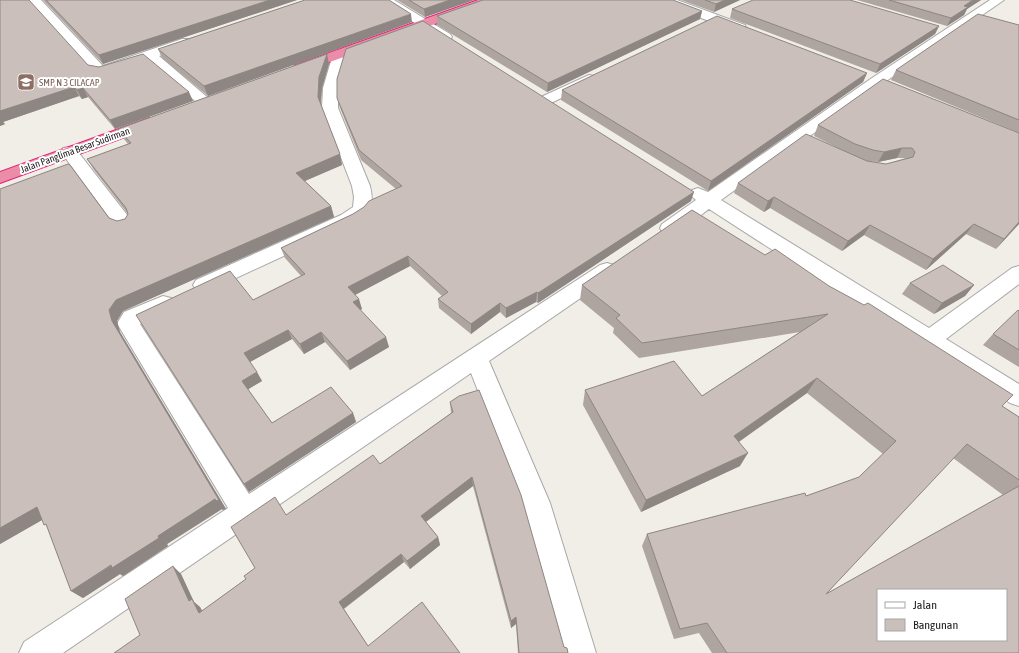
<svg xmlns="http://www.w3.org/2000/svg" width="1019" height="653" viewBox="0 0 1019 653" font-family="'Asap Condensed',sans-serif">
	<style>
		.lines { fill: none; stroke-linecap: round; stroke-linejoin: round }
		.street-casing { stroke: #a8a8a8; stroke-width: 2 }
		.highway-casing { stroke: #e32077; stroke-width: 2 }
		.street { fill: #fff; fill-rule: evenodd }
		.highway { fill: #eb8ca8; fill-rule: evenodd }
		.wall { fill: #aea4a0; fill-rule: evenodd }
		.shaded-wall { fill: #8d8682 }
		.building { fill: #cabfba; stroke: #8d8682; fill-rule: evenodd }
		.labels { text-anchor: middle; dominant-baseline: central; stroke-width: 4; stroke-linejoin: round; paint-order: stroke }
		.far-education-label { font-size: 10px; fill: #785e54; stroke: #fff; text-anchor: start }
		.far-street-label { font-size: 10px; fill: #212121; stroke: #fff }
	</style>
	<rect width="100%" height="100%" fill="#f1ede7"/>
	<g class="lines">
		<defs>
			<path id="street" d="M28,0H41L103,66L182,39H192L194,42L192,45L159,56L214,103L211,106L206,108L201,106L147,60L103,75L94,73Z
				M380,0H394L450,34L452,37L450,40H440Z
				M660,0H677L745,25L746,28L745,31H735L662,3Z
				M990,0H1004L882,84L721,200L929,328L1012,268L1019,266V284L946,339L1019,384V406L1010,403L709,209C696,218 679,237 662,232L660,228L662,224L696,200L689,194L692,190L698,188L708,192L872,78Z
				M340,50L345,51L347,54L338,88V108L370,186C374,204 373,214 355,223L210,290L203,292L196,290L193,285L196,280L341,215L353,207L354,197L352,186L322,108L323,88L333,54L335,51Z
				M589,75L594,76L596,79L594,82L551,103L546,105L541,103L538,100L541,97Z
				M69,147L75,148L131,220L133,224L131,228L124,230L117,228L61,152L63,148Z
				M607,263L614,265L617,270L614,275L489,361L550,503L596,653H564L522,503L471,373L63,653H19L24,642L228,508L118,325V322L124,312L163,296L171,298L174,304L171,310L140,324L249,494L600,265Z"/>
			<path id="highway" d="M478,0H495L493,3L305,71L300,72L295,71L293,68L295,65Z
				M149,118L155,120L157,123L155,126L0,183V172Z"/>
		</defs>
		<use href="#street" class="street-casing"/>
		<use href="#highway" class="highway-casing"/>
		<use href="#street" class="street"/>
		<use href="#highway" class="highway"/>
	</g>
	<path class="wall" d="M0,0L88,65L193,101L115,129L88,97L82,99L79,96L3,122L5,124L0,126Z
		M43,0H297L103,64Z
		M397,0H474L425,17Z
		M681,0H740L714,12Z
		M857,0H981L967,9L964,15L947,26Z
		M732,9L939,26L935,34L876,73L730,18Z
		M702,11L700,19L547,92L437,25V16Z
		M412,22L208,96L162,58L158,49Z
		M1019,25V224L996,249L966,234L926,270L864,235L842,251L770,208L764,212L734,193L738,183L842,150L814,136L818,125L1017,132L891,80L896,70ZM857,157L867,161L878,162L897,158H906L886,164L867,161Z
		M327,54L329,64L322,88L321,105L340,154L342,165L305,181L331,206L334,217L123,311L117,321L120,332L226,509L223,510L222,509L167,544L168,546L123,576L120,574L83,598L71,591L47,527L42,520L0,544V189L117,221L125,219L128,214L94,170L87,159L128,144L124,139L118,129Z
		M867,73L863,82L708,191L561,100L562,90Z
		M337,98L691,201L538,303L536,302L506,318L500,312L471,334L439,308L438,299L442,296L410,266L355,295L362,309L360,310L389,347L350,370L325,342L304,354L292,339L250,362L262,381L248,389L272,423L353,413L356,422L249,492L136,315L253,300L301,276L285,258L281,248L353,214L396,189L361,160L340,108Z
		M692,210L1019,417V653H712L699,633L674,639L642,546L647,534L806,496L859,477L883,454L807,393L739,442L740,466L641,512L583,405L585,390L702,396L800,332L639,358L613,333L614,328L580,300L582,285ZM953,458L1003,495L826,594Z
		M910,283L974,285L965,296L934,314L902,294Z
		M1019,311V367L983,345L993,334Z
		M450,402L564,647L568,653H518L516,624L511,628L473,486L426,522L438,537L440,545L410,569L404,562L344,609L368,646L140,635L181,574L194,602L200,607L202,611L246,579L255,568L286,515L380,464L451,413Z"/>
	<path class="shaded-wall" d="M270,0H297L103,64L99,55Z
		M450,0H474L425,17L424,9Z
		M725,0H740L714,12L716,4Z
		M973,0H981L967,9L964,15L947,26L951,18L964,6Z
		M702,11L700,19L547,92L548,83Z
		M411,14L412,22L208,96L204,86Z
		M939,26L935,34L876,73L880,64Z
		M327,54L329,64L322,88L320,108L318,97L319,77Z
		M867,73L863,82L708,191L711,181Z
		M74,87L79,96L3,122L5,124L0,126V111Z
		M83,88L88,97L82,99L77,90Z
		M189,92L193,101L115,129L110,120Z
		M902,148L897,158L878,162L884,152Z
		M340,154L342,165L300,183L296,173Z
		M694,192L691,201L538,303V293Z
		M774,197L770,208L764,212L768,201Z
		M331,206L334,217L123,311L117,321L120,332L226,509L223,510L222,509L167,544L168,546L123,576L120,574L83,598L71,591L158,536L112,321L109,310L116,300Z
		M1019,222V224L996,249L1004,239Z
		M974,224L966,234L926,270L933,259Z
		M870,225L864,235L842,251L848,241Z
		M408,256L410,266L351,297L348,287Z
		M974,285L965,296L934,314L942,303Z
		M537,292L536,302L506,318V308Z
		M359,299L362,309L356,312L353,302Z
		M500,303V312L471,334V324Z
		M288,330L292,339L248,363L244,353Z
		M321,332L325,342L304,354L300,344Z
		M386,337L389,347L350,370L347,361Z
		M257,372L262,381L247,390L242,381Z
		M817,378L807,393L727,450L734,436Z
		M353,413L356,422L249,492L244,484Z
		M748,453L740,466L641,512L646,500Z
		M472,477L473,486L423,524L421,516Z
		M37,507L49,516L0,544V528Z
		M438,537L440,545L410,569L407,561Z
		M401,554L404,562L343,609L339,602Z
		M173,566L181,574L194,602L200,607L207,620L199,613L189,601Z
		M516,617V624L511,628V621Z"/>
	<path class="building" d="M0,0H29L88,65L99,67L143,54L189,92L110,120L83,88L77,90L74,87L0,111Z
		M46,0H270L99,55Z
		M305,0H389L411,14L204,86L158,49Z
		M409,0H450L424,9Z
		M483,0H673L702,11L548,83L437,16Z
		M705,0H725L716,4Z
		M753,0H850L939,26L880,64L732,9Z
		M889,0H973L964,6L968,7L951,18Z
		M978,14L1019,25V120L896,70Z
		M717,16L867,73L711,181L562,90Z
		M423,21L694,192L538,293L537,292L506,308L500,303L471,324L438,299L448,292L408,256L348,287L359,299L353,302L386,337L347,361L321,332L300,344L288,330L244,353L257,372L242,381L272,423L331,387L353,413L244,484L136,315L230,271L253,300L305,274L281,248L353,214L364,207L369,201L402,186L359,150L337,98V79L346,49Z
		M327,54L319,77L318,97L340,154L296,173L331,206L116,300L109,310L112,321L219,500L216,501L215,499L158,536L159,538L112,568L111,565L71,591L46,524L44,525L37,507L0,528V189L68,164L70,165L109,218L117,221L125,219L128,214L126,208L87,159L131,143L118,129Z
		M883,79L1019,133V222L1004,239L974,224L933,259L870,225L848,241L774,197L768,201L738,183L806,134L867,161L886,164L913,157L915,152L912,148H902L884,152L873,150L855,144L818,125Z
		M692,210L765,255L775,249L829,286L864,305L868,303L1013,395L1002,406L1019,417V480L967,444L826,594L1019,486V653H727L707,623L680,629L647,534L805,493L806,496L859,477L896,441L817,378L734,436L748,453L646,500L585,390L674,361L702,396L828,314L642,343L616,318L620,315L582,285ZM878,590H1006V640H878Z
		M943,265L974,285L942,303L910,283Z
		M1018,310L1019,311V350L993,334Z
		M479,390L521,495L564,647L567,648L568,653H519L516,617L511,621L472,477L421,516L438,537L407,561L401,554L339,602L368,646L422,602L460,653H114L140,635L125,599L173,566L189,601L192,599L199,613L246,579L244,576L255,568L231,527L275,497L286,515L373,455L380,464L453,412L450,402L459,396Z"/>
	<defs>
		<symbol id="school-square" viewBox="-11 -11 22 22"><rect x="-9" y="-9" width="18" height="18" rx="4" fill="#8d6e63" stroke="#fff"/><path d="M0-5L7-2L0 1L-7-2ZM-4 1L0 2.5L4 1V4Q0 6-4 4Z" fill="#fff"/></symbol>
	</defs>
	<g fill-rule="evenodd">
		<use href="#school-square" x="16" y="72" width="20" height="20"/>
	</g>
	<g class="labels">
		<g class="far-education-label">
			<text x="39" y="82">SMP N 3 CILACAP</text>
		</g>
		<g class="far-street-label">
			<text transform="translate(75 150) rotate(-20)">Jalan Panglima Besar Sudirman</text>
		</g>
	</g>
	<rect x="877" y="589" width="130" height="52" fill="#ffffff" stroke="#a6a6a6"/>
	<rect x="885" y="602" width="20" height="6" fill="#ffffff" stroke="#a6a6a6"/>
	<text x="913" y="609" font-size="12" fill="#212121">Jalan</text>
	<rect x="885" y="619" width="20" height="12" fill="#cabfba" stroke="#a6a6a6"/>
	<text x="913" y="629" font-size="12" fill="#212121">Bangunan</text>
</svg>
